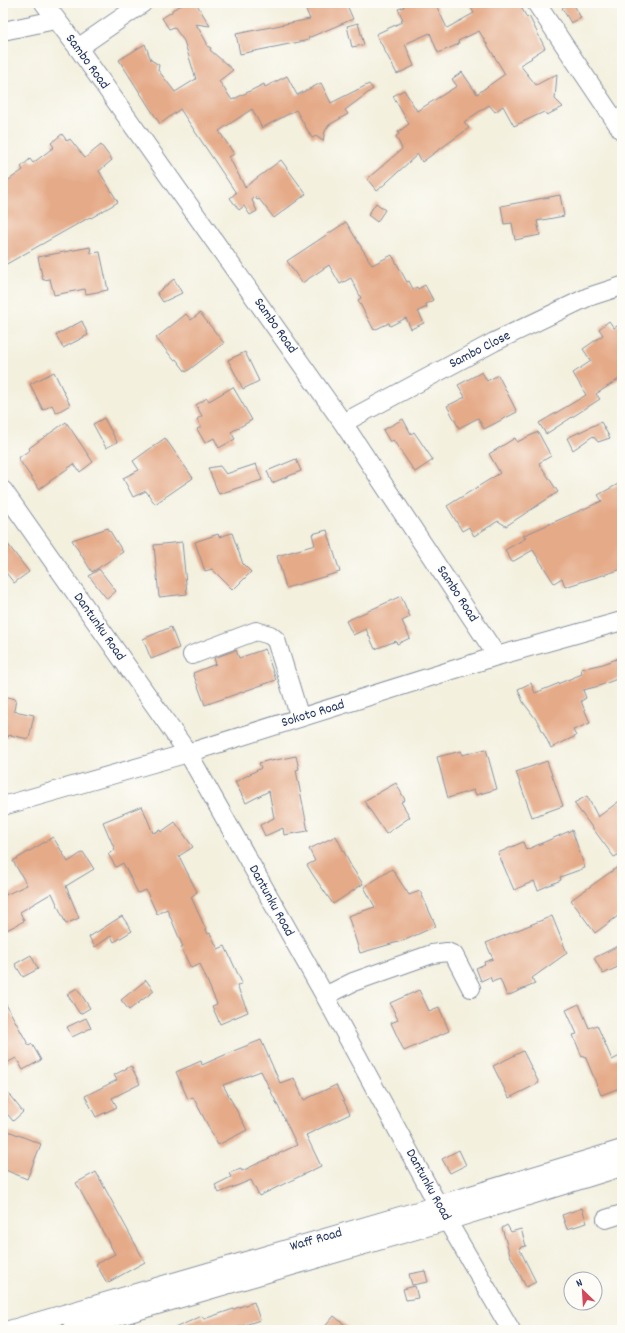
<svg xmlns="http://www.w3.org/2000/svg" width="625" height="1333" viewBox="0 0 625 1333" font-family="Dekko,sans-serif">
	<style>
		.building { fill: #e5aa88 }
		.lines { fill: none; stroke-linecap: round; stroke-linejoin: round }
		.minor-casing { stroke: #87909e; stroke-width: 20 }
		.minor { stroke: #fff; stroke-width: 18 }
		.labels { text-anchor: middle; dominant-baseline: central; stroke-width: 3.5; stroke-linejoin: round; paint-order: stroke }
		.street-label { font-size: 14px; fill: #1b2f5e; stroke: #fdfcf7 }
	</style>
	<rect width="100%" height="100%" fill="#fdfcf7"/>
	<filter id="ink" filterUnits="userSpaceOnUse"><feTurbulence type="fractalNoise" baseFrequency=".025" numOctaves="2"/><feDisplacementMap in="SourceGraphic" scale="8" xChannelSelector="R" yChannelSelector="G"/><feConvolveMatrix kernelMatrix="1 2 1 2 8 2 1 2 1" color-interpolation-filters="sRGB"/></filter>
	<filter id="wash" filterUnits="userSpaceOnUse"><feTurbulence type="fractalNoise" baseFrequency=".012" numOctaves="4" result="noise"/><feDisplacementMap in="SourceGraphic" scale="16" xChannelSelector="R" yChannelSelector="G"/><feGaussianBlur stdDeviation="0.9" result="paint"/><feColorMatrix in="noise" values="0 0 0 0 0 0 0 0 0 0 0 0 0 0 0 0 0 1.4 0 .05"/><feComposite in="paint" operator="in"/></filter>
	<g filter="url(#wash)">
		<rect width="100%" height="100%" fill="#f3f0de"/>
		<g id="blocks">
			<path class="building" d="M186,3H196L210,26L196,24L207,43V46L211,48L210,50L233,70L219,81L232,100L264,84L265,87L287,76L297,95L321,83L331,103L369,84L373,89L345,110L348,114L329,125L325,131L323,141L316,136L312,138L296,110L262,128L252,109L219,131L234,154L229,157L245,187L281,160L306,194L274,218L259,199L257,200L255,197L252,200L257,211L250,215L244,206L239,210L230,198L236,193L180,109L160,124L119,60L145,44L151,60L159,65L158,70L175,92L196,79L184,41L174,27L169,29L162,18L172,12V10Z
				M303,3H346L353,19L308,38L309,40L240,54L236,34L310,19Z
				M402,3H435L447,28L474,13L468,3H519L527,18L529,16L545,48L531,57L532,58L520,65L536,85L557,74L555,99L563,107L547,115L544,112L514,126L503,106L495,112L489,105L464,122L469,128L422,162L418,154L377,191L367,179L402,149L396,136L399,134L398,132L409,124L393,96L404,90L417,111L457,86L452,79L462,72L477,94L505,74L479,31L458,41L459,44L438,53L430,33L405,44L414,66L397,74L376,34L402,22L401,21L403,20L398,9L404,7Z
				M570,3H573L581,18L571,23L562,8Z
				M358,23L364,45L352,47L347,26Z
				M62,134L67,141L70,139L85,158L101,145L112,160L99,171L118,202L91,218L90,217L3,266V252L7,249L3,241V184L23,170L21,167L30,159L33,163L54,147L51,143Z
				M560,195L564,216L537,221L540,235L515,240L512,223L504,224L501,206Z
				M376,203L385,210L377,222L368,215Z
				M346,222L372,265L392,255L407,282L409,281L413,289L417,287L418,289L425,285L433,300L426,304L427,307L418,311L424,323L411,329L406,318L390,326L389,323L374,330L358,300L361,298L351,278L340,284L329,265L302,283L287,261Z
				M90,247L91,253L100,252L108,290L86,294L85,289L54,295L50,279L43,280L38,257Z
				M174,279L182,293L163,302L157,293Z
				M200,313L224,343L186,372L176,359L174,360L156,338L186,314L191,320Z
				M82,321L88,335L63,348L56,335Z
				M609,321L614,328L622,323V377L596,394L600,399L546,434L539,423L586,395L573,373L591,361L583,349L603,335L599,329Z
				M245,352L259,381L243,389L228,360Z
				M54,372L70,405L56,413L52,405L43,410L30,384Z
				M482,372L487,381L498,375L517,412L484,429L478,418L459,428L447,406L465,397L458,385Z
				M233,387L252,420L231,432L235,439L219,448L214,438L205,443L197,429L201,427L197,419L202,416L196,405L207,398L209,401Z
				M104,418L117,442L106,448L93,424Z
				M403,419L411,434L414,432L433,460L415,472L393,440L390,442L383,430Z
				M66,422L93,462L80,472L74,464L39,489L18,458L30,450L29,448Z
				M601,422L610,438L598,442L593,436L573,450L567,438Z
				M538,432L551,456L539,463L558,492L506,526L498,521L474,536L469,527L462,531L447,506L500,473L489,454L515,438L517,442Z
				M165,438L193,478L155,504L146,491L133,497L123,478L139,470L133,461Z
				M296,459L301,471L272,483L267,471Z
				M256,464L262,480L219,494L208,468L220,466L226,474Z
				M622,482V569L565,587L562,578L554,583L533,550L512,562L505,550L526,538L522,536L602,501L598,495Z
				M108,528L123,552L92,572L72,540Z
				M327,530L340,572L286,588L277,556L315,545L312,534Z
				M232,533L243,564L251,572L233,590L212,569L205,571L195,542L218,534L219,537Z
				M3,538L29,572L14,583L3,569Z
				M182,542L187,594L159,597L154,545Z
				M99,569L116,591L107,599L89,576Z
				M401,596L410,617L402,621L410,638L397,644L396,641L375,649L366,629L353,635L346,621Z
				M171,627L179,648L151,659L143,639Z
				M265,649L276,680L205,705L193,673L216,664L214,658L236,650L239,658Z
				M622,657V677L599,686L583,690L586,698L581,701L590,723L573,730L576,736L551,748L538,722L523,702L518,689L531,683L535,693L582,674L581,669L603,664Z
				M3,696L16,699L14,711L34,715L29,739L9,735L8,737H3Z
				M486,749L497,789L476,795L474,790L448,798L437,757L461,751L462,755Z
				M296,756L299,769L296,770L308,831L284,835L283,828L265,836L260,825L274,818L269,791L246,803L235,782L261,768L259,763L270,760L271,761Z
				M547,761L563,806L532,817L516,772Z
				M396,783L405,800L401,802L410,817L386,834L364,801Z
				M587,796L598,817L622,799V853L614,857L574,803Z
				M142,806L153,833L160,830L161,832L175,822L193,847L179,856L197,892L191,897L208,934L210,933L218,949L225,946L242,983L237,986L248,1012L220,1024L212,1006L217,1004L200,964L191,968L181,948L183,947L167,909L157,914L146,890L138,893L123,863L116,867L108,854L115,850L103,822Z
				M572,830L585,868L560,877L561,880L538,890L534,881L514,890L498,853L523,842L526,850Z
				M336,836L351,866L363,884L333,904L313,875L307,865L315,861L309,849Z
				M53,837L68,862L83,852L94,869L66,886L79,918L66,924L52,893L20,912L24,921L3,932V896L27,885L13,861Z
				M622,864V913L595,933L571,900Z
				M392,869L409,895L420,891L436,926L405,940L360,953L348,916L375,907L364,887Z
				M122,916L132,931L114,942L111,936L95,947L89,937Z
				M552,916L567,953L532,978L535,984L507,996L500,979L492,982L490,977L481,981L476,968L485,964L484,962L493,959L486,943Z
				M622,944V965L603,974L594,958Z
				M31,955L38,969L23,977L15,964Z
				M146,980L154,991L129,1010L121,1000Z
				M77,988L90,1008L80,1014L67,994Z
				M419,990L429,1011L439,1007L449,1031L404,1051L391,1023L398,1020L390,1003Z
				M3,999L29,1046L32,1044L41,1060L23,1070L16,1058L3,1065Z
				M579,1004L589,1028L597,1025L612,1060L622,1055V1087L601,1095L585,1056L582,1057L573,1035L577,1034L566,1010Z
				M86,1018L91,1028L72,1037L67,1027Z
				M261,1040L280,1083L294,1078L304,1100L336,1085L350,1114L306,1135L321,1166L259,1196L251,1180L219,1193L215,1185L231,1177L229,1173L241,1169L242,1171L297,1145L261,1071L223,1085L247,1130L218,1145L193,1097L188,1099L176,1072L201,1061L202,1065L236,1050Z
				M523,1051L539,1083L509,1098L493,1066Z
				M131,1066L140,1084L112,1098L117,1107L96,1117L85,1096L117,1080L114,1075Z
				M3,1087L23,1112L13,1121L3,1109Z
				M3,1129L41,1144L27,1179L3,1169Z
				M459,1150L466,1165L450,1173L442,1159Z
				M96,1172L145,1262L107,1283L96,1264L115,1254L76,1183Z
				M582,1208L587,1223L567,1229L562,1215Z
				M507,1225L511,1232L521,1229L526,1246L519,1248L536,1282L526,1287L510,1255L502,1228Z
				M425,1271L428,1282L412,1285L409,1274Z
				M415,1286L418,1298L406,1300L403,1289Z
				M254,1302L260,1320L230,1330H170L202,1316L204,1319Z
				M334,1316L351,1330H322Z"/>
		</g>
	</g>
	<g filter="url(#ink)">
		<use href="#blocks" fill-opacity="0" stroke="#87909e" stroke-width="1"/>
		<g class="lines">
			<defs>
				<path id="minor" d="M44,3L78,48L343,423L497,656
					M536,3L622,131
					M3,31L55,20
					M78,48L143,3
					M343,423L494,342L588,297L622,286
					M3,490L188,753L325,996L438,1205L511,1330
					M192,655L256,631L270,635L276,640L300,718
					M3,806L188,753L497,656L622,621
					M325,996L353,982L432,954L447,952L454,955L471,988
					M606,1219L622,1214
					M9,1330L438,1205L622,1149
					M71,1330L447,1221L622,1167"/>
			</defs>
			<use href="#minor" class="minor-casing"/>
			<use href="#minor" class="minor"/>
		</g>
	</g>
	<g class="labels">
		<g class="street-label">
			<text transform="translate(87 62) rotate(54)">Sambo Road</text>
			<text transform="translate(275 326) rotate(55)">Sambo Road</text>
			<text transform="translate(480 350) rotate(-27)">Sambo Close</text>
			<text transform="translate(457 594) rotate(57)">Sambo Road</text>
			<text transform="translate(99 627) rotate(55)">Dantunku Road</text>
			<text transform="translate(313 714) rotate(-17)">Sokoto Road</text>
			<text transform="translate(271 901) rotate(61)">Dantunku Road</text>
			<text transform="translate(428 1185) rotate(61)">Dantunku Road</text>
			<text transform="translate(316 1240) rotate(-16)">Waff Road</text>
		</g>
	</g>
	<rect width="625" height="1333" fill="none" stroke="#fdfcf7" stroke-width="16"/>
	<g transform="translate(583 1291) rotate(335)"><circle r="19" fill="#fdfcf7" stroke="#a3aaba"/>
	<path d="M0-3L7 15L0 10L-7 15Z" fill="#d1495b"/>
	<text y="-6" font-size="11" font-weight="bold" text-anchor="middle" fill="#1b2f5e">N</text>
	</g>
</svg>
